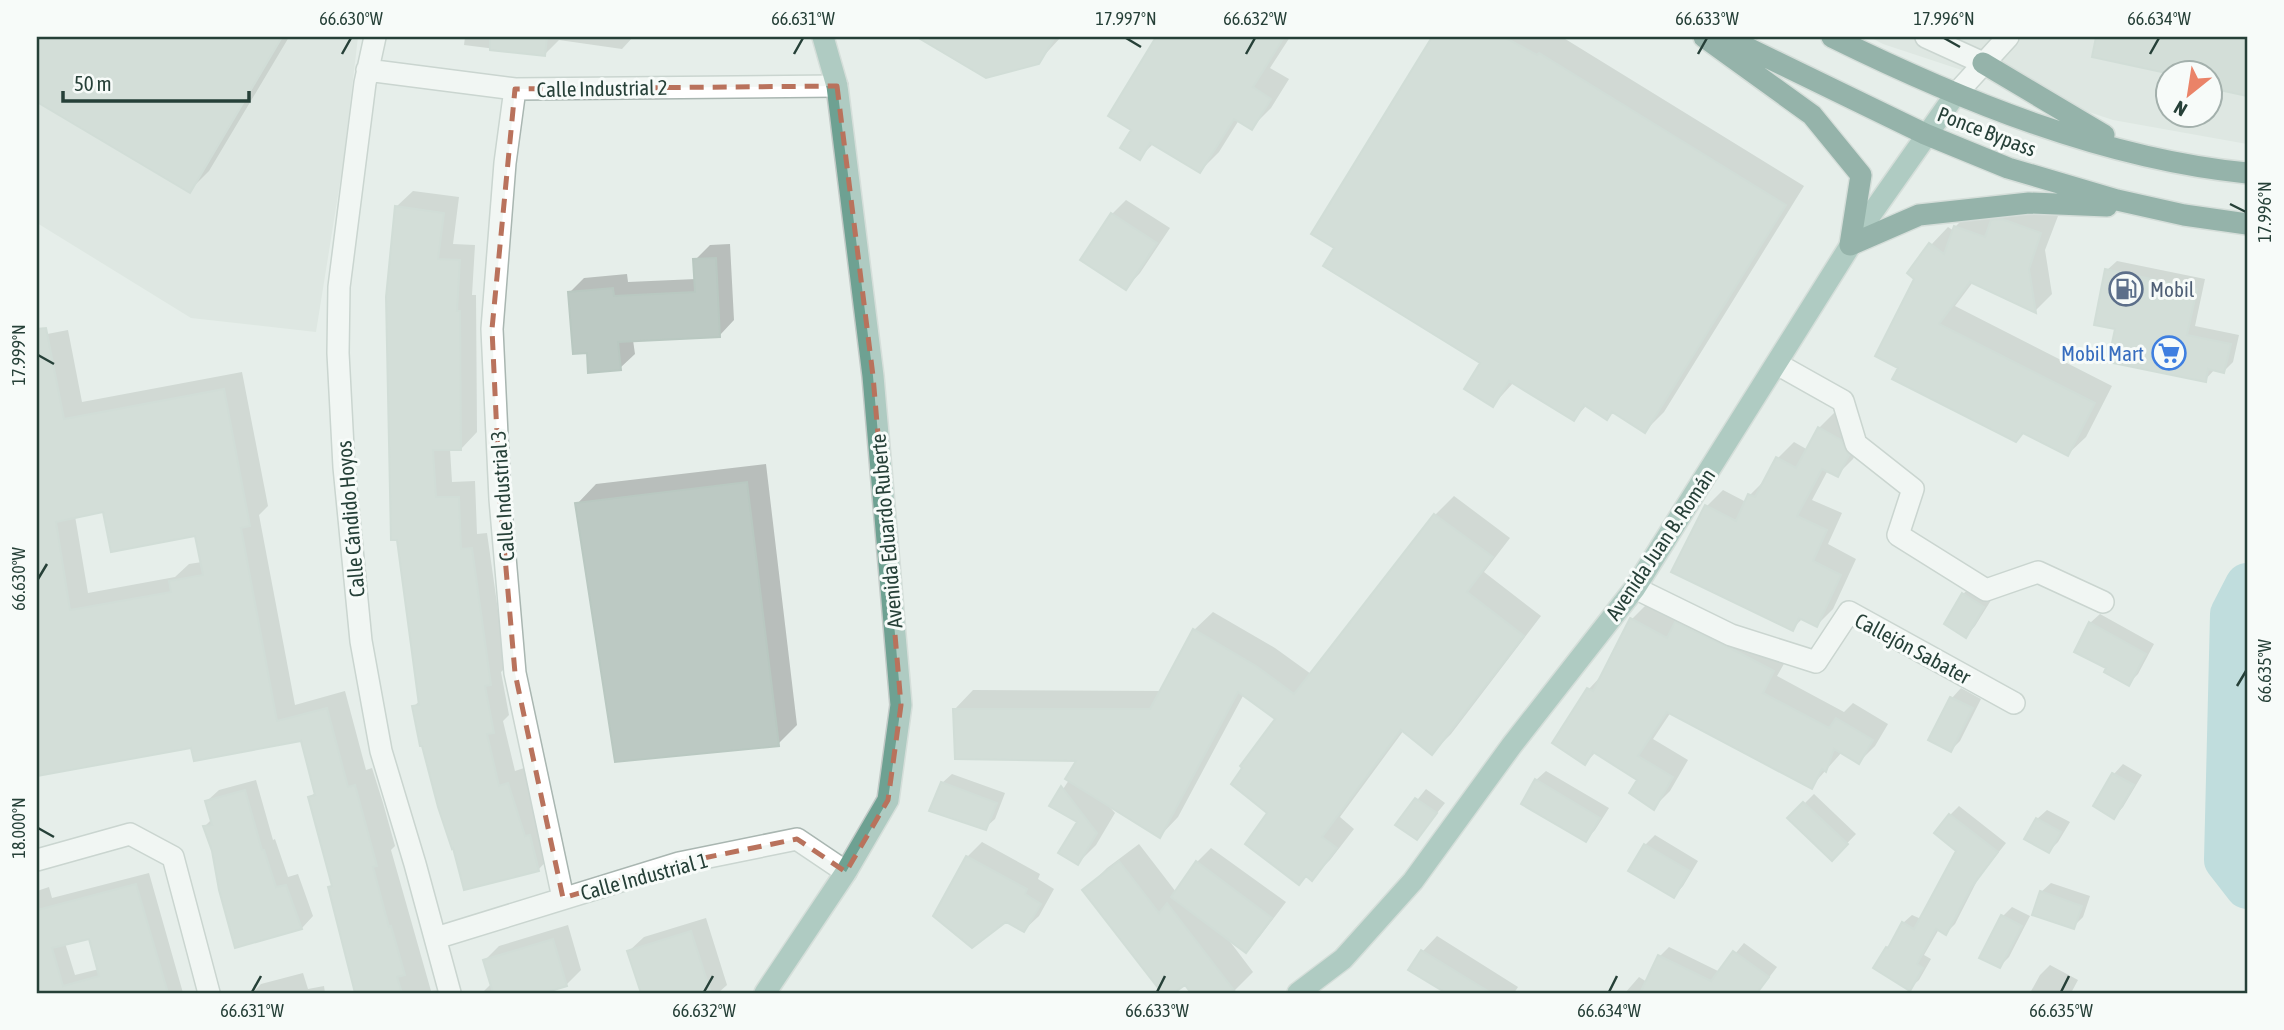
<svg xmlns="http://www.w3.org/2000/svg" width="2284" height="1030" viewBox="0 0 2284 1030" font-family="'Asap Condensed',sans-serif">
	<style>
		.built { fill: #d5ded9; fill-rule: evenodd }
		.water { fill: #92c8cf }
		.shadow { fill: #0003; fill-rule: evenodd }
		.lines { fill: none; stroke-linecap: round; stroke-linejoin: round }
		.river { stroke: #92c8cf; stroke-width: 44 }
		.building { fill: #bcc9c3; stroke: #b9c8c1; stroke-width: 2; fill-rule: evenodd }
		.minor-casing { stroke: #a9b6b1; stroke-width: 24 }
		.major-casing { stroke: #c2cac7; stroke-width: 24 }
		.highway-casing { stroke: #c2cac7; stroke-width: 24 }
		.minor { stroke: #fff; stroke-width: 21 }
		.major { stroke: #6ea192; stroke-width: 21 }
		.highway { stroke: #336b5d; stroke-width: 21 }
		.marked { fill: none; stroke: #b9725c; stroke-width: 5; stroke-dasharray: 14 9; stroke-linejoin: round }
		.ticks { fill: none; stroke: #264038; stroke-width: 2.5 }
		.labels { text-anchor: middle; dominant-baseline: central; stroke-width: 6; stroke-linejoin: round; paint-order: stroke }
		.street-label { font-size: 21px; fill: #264038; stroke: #f7fbf9 }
		.service-label { font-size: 21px; fill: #4e5e75; stroke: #f7fbf9; text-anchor: start }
		.shop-label { font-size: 21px; fill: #366cbe; stroke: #f7fbf9; text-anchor: end }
		.neatline { fill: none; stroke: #264038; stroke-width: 2.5 }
		.ticks-label { font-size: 18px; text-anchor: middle; fill: #264038 }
	</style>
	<rect width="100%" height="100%" fill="#e6eeea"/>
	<path class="built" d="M37,37H358L343,164L316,332L191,318L37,223Z
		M1870,37H2247V144L2113,120L1883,44ZM2168,74H2210V116H2168Z"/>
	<path class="water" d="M2247,685V799L2235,732Z"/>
	<path class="shadow" d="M37,37H289L209,171L190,190L37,100Z
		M465,37H633L622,49L559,40L544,55L464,45Z
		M928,37H1061L1038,62L932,43Z
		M1159,37H1290L1270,68L1289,79L1271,108L1252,127L1239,120L1219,152L1200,171L1154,143L1139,158L1134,130L1110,115Z
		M1434,37H1562L1804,186L1664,412L1645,431L1613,411L1607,417L1587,405L1574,419L1514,382L1493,405L1482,363L1336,248L1313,233Z
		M2098,37H2247V94L2210,86V74L2094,56Z
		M413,191L459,197L453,244L475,245L472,295H476L477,432L461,449H450L452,482L475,481L477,534L487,533L506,667L501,672L509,715L503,721L515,771L524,768L541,821L554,853L538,870L414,706L421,700L396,207Z
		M1126,200L1170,228L1140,273L1126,288L1112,214Z
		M2020,202L2058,216L2045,250L2052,294L2035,311L1973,282L1955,306L2112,386L2086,437L2068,454L1900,367L1931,245L1948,227L1954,231L1956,226L1973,209L1997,218L2011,203Z
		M730,244L734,320L720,335L633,340L635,354L620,368L588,351L569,293L584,278L627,274L628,282L696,279L695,260L710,245Z
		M2117,261L2205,279L2195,326L2239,335L2233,362L2224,371L2215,369L2205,380L2117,328L2107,270Z
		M68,330L82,402L242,372L268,506L259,515L295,705L345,691L366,770L372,768L383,803L395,846L391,850L431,991L443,990L444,993H357L330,888L333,884L310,797L316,792L302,739L193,746L37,774V336ZM105,510L196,534L202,562L189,564L175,577L88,593L75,516Z
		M1835,412L1857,424L1864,438L1853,459L1837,475L1828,470L1812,500L1842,513L1828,544L1856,559L1833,609L1817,625L1803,618L1792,629L1707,506L1723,490L1746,502L1750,495L1766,479L1778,458L1794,442L1808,450L1819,428Z
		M766,464L797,725L778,744L577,504L596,484Z
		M1454,496L1510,538L1484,572L1541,616L1451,734L1432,753L1404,730L1340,817L1354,829L1330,860L1312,878L1270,812L1277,719L1244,694L1178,817L1160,836L1107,804L1115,813L1096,845L1078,863L1080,821L1052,806L1069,780L1079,759L955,709L973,690L1162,691L1194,630L1213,612L1275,648L1311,674L1435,515Z
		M1973,585L1993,597L1975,626L1966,636L1963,594Z
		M1648,603L1789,655L1777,676L1844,712L1853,703L1888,724L1875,746L1859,762L1842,752L1811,787L1671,712L1653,739L1688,760L1670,791L1654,807L1639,780L1596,752L1585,763L1554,743L1589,689L1603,674L1632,619Z
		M2100,614L2154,644L2138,674L2129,683L2109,667L2090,623Z
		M1961,688L1981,699L1960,741L1951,750L1930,740L1952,698Z
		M2123,764L2142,775L2123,807L2114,817L2095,805L2114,774Z
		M1546,771L1609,808L1595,830L1586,840L1536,780Z
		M952,774L1005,793L995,819L985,828L942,783Z
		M256,780L273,840L275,839L288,877L298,874L313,916L302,928L237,946L213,850L205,826L212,819L207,801L219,790Z
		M1426,789L1445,803L1417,838L1398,824Z
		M1814,794L1856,834L1832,859L1790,818Z
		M1959,806L2006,843L1979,877L1955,924L1946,933L1939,929L1924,955L1931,959L1919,980L1910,988L1887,948L1894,941L1903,923L1912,915L1921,919L1959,851L1950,815Z
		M2047,810L2070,822L2058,842L2049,851L2037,819Z
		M1655,835L1698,861L1683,886L1674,896L1630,870L1645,845Z
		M982,842L1040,874L1038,879L1054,889L1039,916L1024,930L967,857Z
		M1139,844L1176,892L1197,862L1211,848L1286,902L1260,936L1246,950L1228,939L1253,972L1232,993H1193L1185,983L1171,993H1164L1087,894V888L1107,868Z
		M149,873L183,993H37V891L49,887L52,898ZM90,937L99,969L75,975L65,943Z
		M2051,883L2090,896L2083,917L2073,927L2041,892Z
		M2012,907L2030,916L2009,957L2000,966L2003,916Z
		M706,918L727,985L718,993H643L629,951L644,937Z
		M568,925L581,970L566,985L538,993H485L484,991L492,983L485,960L499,946Z
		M1437,936L1518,987L1514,993H1449L1411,970L1423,951Z
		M1744,943L1777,967L1758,992L1760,993H1625L1639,977L1647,982L1660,956L1669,947L1720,972Z
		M2050,965L2078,980L2071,993H2030L2040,975Z
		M303,973L308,989L324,986L325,993H252L261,984Z"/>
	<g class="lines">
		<path class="river" d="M2247,585L2232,614L2226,860L2247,887"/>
	</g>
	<path class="building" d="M37,37H282L190,193L37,102Z
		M490,37H547L545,56L490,50Z
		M917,37H1055L1039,64L986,78Z
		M1156,37H1284L1253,87L1271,99L1252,130L1234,119L1200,173L1150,143L1140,160L1120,148L1131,130L1108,116Z
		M1432,37H1504L1537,55L1539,53L1786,205L1645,433L1612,412L1607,420L1584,405L1574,421L1509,381L1493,407L1464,389L1480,363L1323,266L1334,248L1311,234Z
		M2096,37H2247V96L2210,88V74H2171L2092,57Z
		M395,206L444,213L438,259L460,260L457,311H460L461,450H433L436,497H459L461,549L472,548L491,685L485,686L494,733L487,734L499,786L508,783L525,836L530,835L539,871L464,890L453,848L452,849L438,807L422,746H420L412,706L419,705L397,540H391L386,297Z
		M1111,213L1157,243L1126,290L1080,260Z
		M2002,219L2041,233L2029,269L2036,313L1970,282L1939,324L2095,403L2068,456L2023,433L2016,442L1892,379L1898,368L1875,356L1914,279L1907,273L1929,243L1944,254L1954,226L1985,237L1991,220Z
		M716,258L720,337L618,342L621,370L588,373L587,353L573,354L568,292L613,288L614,296L695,292L693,259Z
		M2105,269L2197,289L2187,335L2231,344L2224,373L2208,369L2206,382L2108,362L2115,329L2094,325Z
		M46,328L64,419L224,389L250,526L241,528L277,721L327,708L348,787L355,785L377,866L373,867L389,927L391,926L405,975L397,977L402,993H355L328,887L332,886L308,797L315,795L301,741L194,761L191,748L37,776V329ZM103,512L111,552L195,536L203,575L169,581L171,592L70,610L56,522Z
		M1818,427L1841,440L1849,455L1838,477L1822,469L1797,516L1827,530L1813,561L1841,575L1817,627L1799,618L1793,631L1671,572L1705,505L1736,521L1748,494L1755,497L1776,457L1796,468Z
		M747,482L779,746L615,762L575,503Z
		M1434,514L1493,557L1467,592L1524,636L1432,755L1401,730L1322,837L1337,848L1312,881L1306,876L1299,885L1245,844L1267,813L1231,784L1242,768L1240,766L1275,719L1238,692L1160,838L1065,779L1076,761L955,759L953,709H1150L1193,629L1256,666L1294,694Z
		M1962,593L1984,607L1966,638L1944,624Z
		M1630,618L1667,638L1675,622L1732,649L1774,671L1763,693L1829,728L1836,718L1873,740L1859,764L1834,749L1826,772L1822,769L1812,789L1667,712L1638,756L1673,777L1654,810L1629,793L1637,780L1593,752L1585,765L1552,743L1587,688L1593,691Z
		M2089,622L2146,654L2129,686L2104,672L2106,668L2074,652Z
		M1950,697L1973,708L1951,752L1928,740Z
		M2112,773L2134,785L2114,819L2093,806Z
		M1535,779L1600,818L1586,842L1521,804Z
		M941,782L997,803L986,830L929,811Z
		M1061,786L1097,833L1078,865L1058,853L1077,822L1049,806Z
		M245,790L262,850H264L276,887L286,885L302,929L235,948L219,890L212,851L203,826L212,825L205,801Z
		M1415,798L1437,813L1417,840L1395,825Z
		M1803,802L1848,844L1832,861L1787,818Z
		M1949,814L1998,852L1971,888L1946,935L1936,929L1917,964L1923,968L1910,991L1873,968L1886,947L1888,948L1902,922L1914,929L1956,851L1934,833Z
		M2036,818L2061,832L2049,853L2024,839Z
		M1644,844L1690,871L1674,898L1628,871Z
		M966,856L1027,889L1025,894L1041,904L1024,932L1006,922L972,948L933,916Z
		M1119,861L1159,913L1167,903L1236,993H1191L1185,985L1174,993H1162L1082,890Z
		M1196,861L1272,918L1246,953L1171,897Z
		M136,884L168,993H37V910ZM89,939L99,976L63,986L52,948Z
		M2040,891L2082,906L2074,929L2032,915Z
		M2001,915L2022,926L2000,968L1979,958Z
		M691,931L711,993H641L627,951Z
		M553,939L567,986L544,993H493L483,960Z
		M1421,950L1491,993H1446L1408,970Z
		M1733,951L1769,977L1757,993H1640L1658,955L1711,981Z"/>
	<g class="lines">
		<defs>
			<path id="minor" d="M375,37L365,83L339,287L338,353L344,467L361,641L381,751L415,864L450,993
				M1926,37L1983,63
				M367,70L515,89L837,86
				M515,89L505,163L492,329L500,499L515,673L563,898
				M1955,95L2008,37
				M1777,364L1843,401L1856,444L1913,489L1898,535L1986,590L2038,572L2103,602
				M1635,588L1731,635L1816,662L1849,612L2014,703
				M37,860L130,834L173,857L209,993
				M436,938L679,863L797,839L846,872"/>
			<path id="major" d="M765,993L846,872L888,800L901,705L873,376L837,86L823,37
				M1298,993L1343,959L1413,881L1512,745L1635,588L1860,230L1955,95"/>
			<path id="highway" d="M1704,37L1812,115L1861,175L1850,245
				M1725,37L1925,134L2008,168L2117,200L2184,215L2247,224
				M1832,37C1960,100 2104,159 2247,173
				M1983,63L2104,135
				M1850,245L1919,215L2029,203L2107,206"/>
		</defs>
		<use href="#minor" class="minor-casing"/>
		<use href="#major" class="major-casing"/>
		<use href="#highway" class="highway-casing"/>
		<use href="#minor" class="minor"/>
		<use href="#major" class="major"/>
		<use href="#highway" class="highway"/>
	</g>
	<path d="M0 0H2284V1030H0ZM837,86L873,376L901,705L888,800L846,872L797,839L679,863L563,898L515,673L500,499L492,329L515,89Z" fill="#e6eeea" fill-opacity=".55" fill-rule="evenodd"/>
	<path class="marked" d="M837,86L873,376L901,705L888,800L846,872L797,839L679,863L563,898L515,673L500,499L492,329L515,89Z"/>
	<path class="ticks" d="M1126,38L1141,47M1944,38L1960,47M342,54L351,38M794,54L803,38M1246,54L1255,38M1698,54L1707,38M2150,54L2159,38M2230,204L2246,212M38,355L54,364M38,579L47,564M2237,686L2246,671M38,828L54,837M252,992L261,976M704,992L713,976M1157,992L1165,976M1609,992L1617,976M2061,992L2069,976"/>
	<defs>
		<symbol id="fuel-ring" viewBox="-11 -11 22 22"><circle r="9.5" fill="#f7fbf9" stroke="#5c6f8a" stroke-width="1.5"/><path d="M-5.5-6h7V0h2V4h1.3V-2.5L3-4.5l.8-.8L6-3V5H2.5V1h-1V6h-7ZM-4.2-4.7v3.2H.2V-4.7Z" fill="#5c6f8a"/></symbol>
		<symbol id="supermarket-ring" viewBox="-11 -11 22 22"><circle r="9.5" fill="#f7fbf9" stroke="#3f7fe0" stroke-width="1.5"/><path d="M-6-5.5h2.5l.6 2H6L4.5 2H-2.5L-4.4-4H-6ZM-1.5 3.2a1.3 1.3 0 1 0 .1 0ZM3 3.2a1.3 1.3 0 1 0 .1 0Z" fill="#3f7fe0"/></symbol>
	</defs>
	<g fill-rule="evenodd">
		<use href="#fuel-ring" x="2107" y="270" width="38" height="38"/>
		<use href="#supermarket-ring" x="2150" y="334" width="38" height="38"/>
	</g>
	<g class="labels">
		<g class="street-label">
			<text transform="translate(602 88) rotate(-1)">Calle Industrial 2</text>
			<text transform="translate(1987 131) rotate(21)">Ponce Bypass</text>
			<text transform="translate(502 496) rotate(-94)">Calle Industrial 3</text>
			<text transform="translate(350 519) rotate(-95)">Calle Cándido Hoyos</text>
			<text transform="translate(886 531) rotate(-95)">Avenida Eduardo Ruberte</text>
			<text transform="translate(1660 544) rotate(-56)">Avenida Juan B. Román</text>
			<text transform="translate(1913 648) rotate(28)">Callejón Sabater</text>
			<text transform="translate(644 876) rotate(-15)">Calle Industrial 1</text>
		</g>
		<g class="service-label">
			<text x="2150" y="289">Mobil</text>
		</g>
		<g class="shop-label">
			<text x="2144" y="353">Mobil Mart</text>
		</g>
	</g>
	<rect width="2284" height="1030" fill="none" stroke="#f7fbf9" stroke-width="77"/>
	<g transform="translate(2189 94) rotate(210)"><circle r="33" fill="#f7fbf9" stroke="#a3b0ac" stroke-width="2"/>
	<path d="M0-5L12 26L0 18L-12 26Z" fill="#ea8368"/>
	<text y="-10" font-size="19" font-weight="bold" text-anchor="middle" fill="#264038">N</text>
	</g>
	<path d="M63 91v10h186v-10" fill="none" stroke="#264038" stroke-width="3.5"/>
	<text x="74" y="91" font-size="21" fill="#264038" stroke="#f7fbf9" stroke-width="5" paint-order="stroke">50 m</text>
	<rect x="38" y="38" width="2208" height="954" class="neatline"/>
	<g class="ticks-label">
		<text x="351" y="25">66.630°W</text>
		<text x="803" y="25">66.631°W</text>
		<text x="1126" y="25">17.997°N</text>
		<text x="1255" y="25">66.632°W</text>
		<text x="1707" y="25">66.633°W</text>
		<text x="1944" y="25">17.996°N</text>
		<text x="2159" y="25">66.634°W</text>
		<text transform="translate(2265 212) rotate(-90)" y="6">17.996°N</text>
		<text transform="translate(19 355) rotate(-90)" y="6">17.999°N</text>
		<text transform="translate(19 579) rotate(-90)" y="6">66.630°W</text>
		<text transform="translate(2265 671) rotate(-90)" y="6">66.635°W</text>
		<text transform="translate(19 828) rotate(-90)" y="6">18.000°N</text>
		<text x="252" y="1017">66.631°W</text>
		<text x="704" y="1017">66.632°W</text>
		<text x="1157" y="1017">66.633°W</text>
		<text x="1609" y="1017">66.634°W</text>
		<text x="2061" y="1017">66.635°W</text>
	</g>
</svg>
